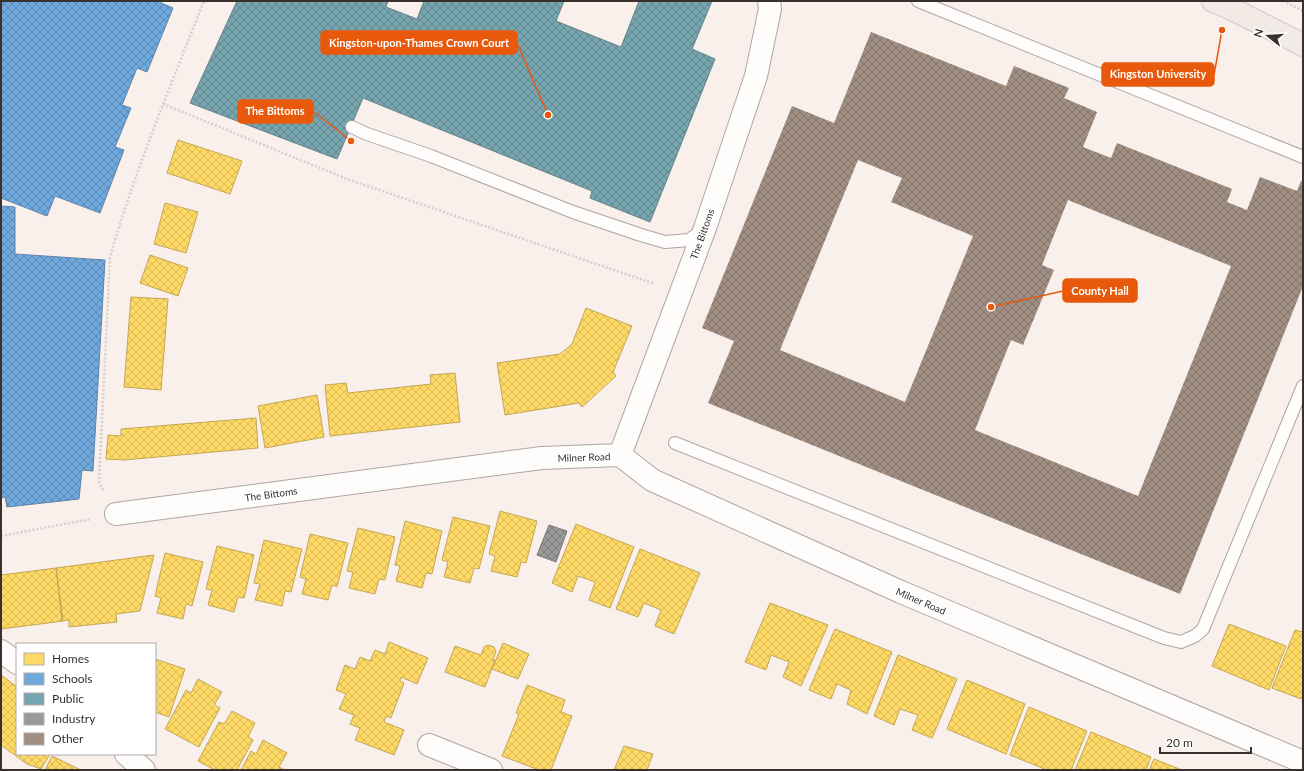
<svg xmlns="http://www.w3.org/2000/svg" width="1304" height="771" viewBox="0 0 1304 771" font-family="Lato,sans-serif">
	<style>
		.homes { fill: url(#homes-cross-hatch); stroke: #c3a755 }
		.schools { fill: url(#schools-cross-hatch); stroke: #5e84a8 }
		.public { fill: url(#public-cross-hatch); stroke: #638288 }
		.industry { fill: url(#industry-cross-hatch); stroke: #7c7a79 }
		.building { fill: url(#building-cross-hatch); fill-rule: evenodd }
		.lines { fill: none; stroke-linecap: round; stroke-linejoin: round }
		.service-casing { stroke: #aea6a3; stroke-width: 14 }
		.minor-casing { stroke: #aea6a3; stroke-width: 24 }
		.primary-casing { stroke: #d1ccca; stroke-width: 24 }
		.path { stroke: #d4cfce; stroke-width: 2.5; stroke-dasharray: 2 2; stroke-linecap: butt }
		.service { stroke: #fefdfc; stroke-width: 12 }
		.minor { stroke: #fefdfc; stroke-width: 22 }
		.primary { stroke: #f2eae5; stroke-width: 22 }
		.labels { text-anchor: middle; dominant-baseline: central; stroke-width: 4; stroke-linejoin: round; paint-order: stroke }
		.street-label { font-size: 10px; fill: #38312e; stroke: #fff }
		.leader { fill: none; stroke: #e8590c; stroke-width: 1.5 }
		.callout-dot { fill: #e8590c; stroke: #fff; stroke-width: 1.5 }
		.callout { fill: #e8590c; stroke: #e8590c; stroke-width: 1.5 }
		.callout-label { font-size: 11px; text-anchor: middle; font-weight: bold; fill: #fff }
	</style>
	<defs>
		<pattern id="homes-cross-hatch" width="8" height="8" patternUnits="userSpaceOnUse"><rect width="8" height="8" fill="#ffd966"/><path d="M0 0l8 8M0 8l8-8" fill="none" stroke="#dbbb59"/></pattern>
		<pattern id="schools-cross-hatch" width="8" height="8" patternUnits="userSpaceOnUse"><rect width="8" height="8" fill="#6fa8dc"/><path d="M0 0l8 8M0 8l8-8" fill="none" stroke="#5c89b3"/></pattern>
		<pattern id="public-cross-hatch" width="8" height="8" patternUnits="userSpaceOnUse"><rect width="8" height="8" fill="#76a5af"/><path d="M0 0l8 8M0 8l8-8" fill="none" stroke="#62878f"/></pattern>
		<pattern id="industry-cross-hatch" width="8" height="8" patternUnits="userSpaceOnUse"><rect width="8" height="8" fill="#999"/><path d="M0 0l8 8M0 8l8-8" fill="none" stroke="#7e7d7d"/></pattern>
		<pattern id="building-cross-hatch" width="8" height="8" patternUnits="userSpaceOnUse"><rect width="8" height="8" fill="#a08e82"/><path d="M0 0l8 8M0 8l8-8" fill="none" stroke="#83756b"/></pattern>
	</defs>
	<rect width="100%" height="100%" fill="#f9efeb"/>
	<path class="homes" d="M178,140L242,161L230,194L167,173Z
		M165,203L198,212L186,253L154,244Z
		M150,255L188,268L178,296L140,283Z
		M131,297L168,299L161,390L124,387Z
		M586,308L632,326L613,372L616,376L582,407L579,403L505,415L497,363L560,354L572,344Z
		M455,373L460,422L330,436L325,385L346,383L348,393L431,384L430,375Z
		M317,395L324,437L265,448L258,406Z
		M256,418L258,448L124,460L106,459L108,435L121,436V429Z
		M500,511L537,521L526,563L521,562L517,577L491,571L495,556L489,554Z
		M453,517L490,526L479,569L474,568L470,583L444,577L448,562L442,560Z
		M405,521L442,531L432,574L426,573L422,588L396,581L400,566L395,565Z
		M576,524L634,547L610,608L589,600L595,582L578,576L572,592L552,583Z
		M358,528L395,537L385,580L379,579L375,594L349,588L353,572L347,571Z
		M310,534L348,543L337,587L332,585L328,600L302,594L306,579L300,577Z
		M264,540L302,549L291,592L285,591L282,606L255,600L260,584L254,583Z
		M217,546L254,555L244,598L238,597L234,612L208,605L212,590L206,589Z
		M640,549L700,573L674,634L655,626L661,610L644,603L638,617L616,609Z
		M165,553L203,562L192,606L186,604L183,619L157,613L161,598L155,596Z
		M154,555L140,611L116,614L117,622L69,627V620L62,621L56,568Z
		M56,568L63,621L1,629V575Z
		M770,603L828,625L801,686L783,677L789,662L771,655L766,670L745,662Z
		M1229,624L1286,646L1269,690L1212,666Z
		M835,629L892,652L867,714L847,704L851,690L837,684L831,699L809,690Z
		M1295,630L1303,632V693L1301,699L1272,688Z
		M389,642L428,658L417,684L401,677L400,681L404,683L391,718L386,716L384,722L404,730L394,755L355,740L360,728L350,724L354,715L339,709L346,694L336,690L345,665L355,669L360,657L370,661L375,650L385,654Z
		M503,643L529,654L518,679L492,669Z
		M488,645L494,647L496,651L493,660H495L485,687L445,672L455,646L481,655L484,647Z
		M898,655L957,679L932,738L912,730L918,715L900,709L894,725L874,716Z
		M155,659L185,669L169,717L155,712Z
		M1,675L17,687V754H50L41,769L27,764L1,745Z
		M198,679L222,692L214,705L220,708L199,747L165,729L186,690L191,693Z
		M967,680L1025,704L1006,754L947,729Z
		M527,685L565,700L561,712L572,716L551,770H539L502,756L519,714L516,713Z
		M1029,707L1087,731L1071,770H1047L1010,755Z
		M232,711L255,723L248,737L253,740L237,770H215L198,761L219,722L224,724Z
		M1091,732L1151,757L1146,770H1075Z
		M263,740L287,753L279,767L285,770H241L251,751L256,754Z
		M624,746L653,754L647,770H614Z
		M52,756L81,770H45Z
		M1154,759L1182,770H1149Z"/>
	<path class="schools" d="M1,1H162L161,3L173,8L147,72L137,68L122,105L131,108L115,147L124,150L100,213L55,196L47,216L1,198Z
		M1,206L15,207V254L105,260L93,471L82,470L79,499L7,507L5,497L1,498Z"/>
	<path class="public" d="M237,1H388L386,7L417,19L424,1H564L556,21L621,47L639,1H712L692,49L715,59L650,222L590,198L592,191L363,98L337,159L190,103Z"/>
	<path class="industry" d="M549,525L567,531L556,562L537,555Z"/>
	<path class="building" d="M871,32L1006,86L1014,66L1069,88L1064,98L1097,112L1083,147L1111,158L1117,143L1232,189L1227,202L1247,210L1260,177L1297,191L1301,181L1303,182V286L1180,594L708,403L734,341L702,328L792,106L834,123ZM858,160L902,178L891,202L973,236L905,402L780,350ZM1068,200L1231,266L1138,496L975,430L1011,340L1023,345L1054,270L1042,265Z"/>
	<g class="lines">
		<defs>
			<path id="service" d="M918,1L1303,157
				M352,127L367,134L431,156L573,212L641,235L665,242L689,240L701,231
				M675,443L1164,638L1181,642L1195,636L1203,629L1303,386"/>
			<path id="minor" d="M620,455L705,228L756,76L770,9L769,1
				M116,514L542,458L620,455L652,480L901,592L1303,762
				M1,651L17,663
				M429,745L491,770
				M126,754L144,770"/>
			<path id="primary" d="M1213,1L1234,10L1303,45"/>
		</defs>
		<use href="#service" class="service-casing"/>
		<use href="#minor" class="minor-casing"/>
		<use href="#primary" class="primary-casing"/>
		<path class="path" d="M1283,1L1303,11
			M163,104L347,179L655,284
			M103,490L99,483L110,257C135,170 171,85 204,1
			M1,536L91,519"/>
		<use href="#service" class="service"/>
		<use href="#minor" class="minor"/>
		<use href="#primary" class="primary"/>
	</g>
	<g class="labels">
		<g class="street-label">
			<text transform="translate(702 234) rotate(-70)">The Bittoms</text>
			<text transform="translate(584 457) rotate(-2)">Milner Road</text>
			<text transform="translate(271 494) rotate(-8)">The Bittoms</text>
			<text transform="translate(921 601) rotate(23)">Milner Road</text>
		</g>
	</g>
	<path class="leader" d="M548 115L517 43M1222 30L1214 75M351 141L313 111M991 307L1063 291"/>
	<g class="callout-dot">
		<circle cx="548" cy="115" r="4"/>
		<circle cx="1222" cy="30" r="4"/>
		<circle cx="351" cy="141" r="4"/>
		<circle cx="991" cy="307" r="4"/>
	</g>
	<g class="callout">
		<rect x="321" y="31" width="196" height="23" rx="4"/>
		<rect x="1102" y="63" width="112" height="23" rx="4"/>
		<rect x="238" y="100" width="75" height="23" rx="4"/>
		<rect x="1063" y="279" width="74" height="23" rx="4"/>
	</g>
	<g class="callout-label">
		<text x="419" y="47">Kingston-upon-Thames Crown Court</text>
		<text x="1158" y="78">Kingston University</text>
		<text x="275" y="115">The Bittoms</text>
		<text x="1100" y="295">County Hall</text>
	</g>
	<rect width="1304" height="771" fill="none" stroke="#38312e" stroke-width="4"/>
	<rect x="16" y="643" width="140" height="112" fill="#ffffff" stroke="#afadab"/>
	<rect x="24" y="653" width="20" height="12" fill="#ffd966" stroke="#afadab"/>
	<text x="52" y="663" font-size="12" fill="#38312e">Homes</text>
	<rect x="24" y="673" width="20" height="12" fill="#6fa8dc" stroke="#afadab"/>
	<text x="52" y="683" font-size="12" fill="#38312e">Schools</text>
	<rect x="24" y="693" width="20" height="12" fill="#76a5af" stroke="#afadab"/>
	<text x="52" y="703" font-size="12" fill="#38312e">Public</text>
	<rect x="24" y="713" width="20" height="12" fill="#999999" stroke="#afadab"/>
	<text x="52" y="723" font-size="12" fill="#38312e">Industry</text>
	<rect x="24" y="733" width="20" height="12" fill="#a08e82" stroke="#afadab"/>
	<text x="52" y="743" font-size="12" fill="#38312e">Other</text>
	<g transform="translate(1268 36) rotate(287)" stroke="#ffffff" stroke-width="3" paint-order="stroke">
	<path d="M0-3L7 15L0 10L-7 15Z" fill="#38312e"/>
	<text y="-6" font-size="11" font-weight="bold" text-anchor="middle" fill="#38312e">N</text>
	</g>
	<path d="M1160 747v6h91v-6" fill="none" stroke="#38312e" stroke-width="2"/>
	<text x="1166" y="747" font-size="12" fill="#38312e" stroke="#ffffff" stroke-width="3" paint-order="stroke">20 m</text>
</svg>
